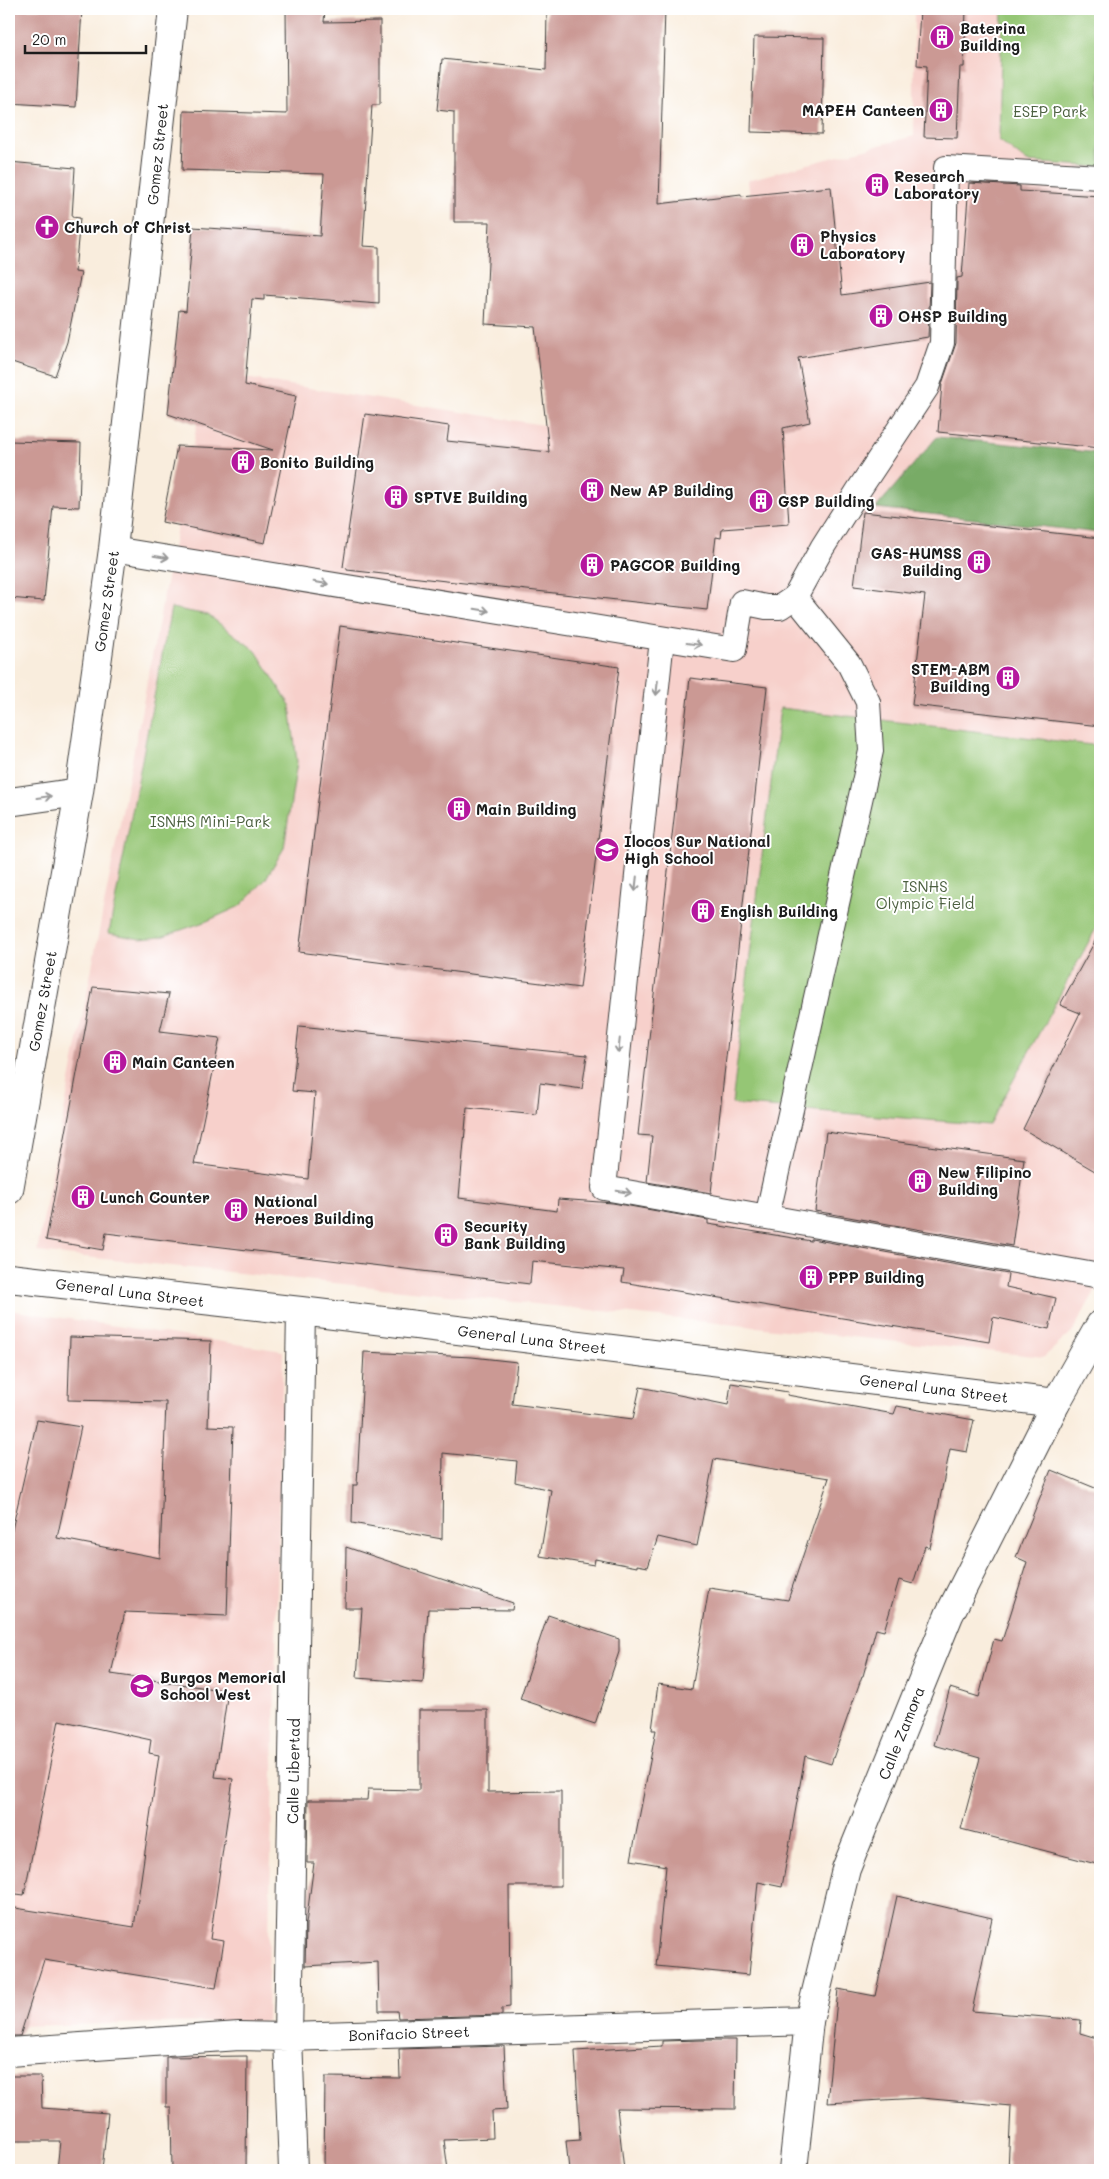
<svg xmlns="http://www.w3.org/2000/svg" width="1109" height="2179" viewBox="0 0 1109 2179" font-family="Mali,sans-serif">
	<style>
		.built { fill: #f7d0cb }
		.green { fill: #95c675; stroke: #587148 }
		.forest { fill: #78ab66; stroke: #4a6441 }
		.building { fill: #cb9994 }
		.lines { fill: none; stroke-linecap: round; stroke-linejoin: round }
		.service-casing { stroke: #3d3b39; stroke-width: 26 }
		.minor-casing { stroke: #3d3b39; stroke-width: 30 }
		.tertiary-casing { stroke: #3d3b39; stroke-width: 30 }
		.service { stroke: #fff; stroke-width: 24 }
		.minor { stroke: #fff; stroke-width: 28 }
		.tertiary { stroke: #fff; stroke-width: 28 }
		.oneway { stroke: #999 }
		.labels { text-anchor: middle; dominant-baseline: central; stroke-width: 4; stroke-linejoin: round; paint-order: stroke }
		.poi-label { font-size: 15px; font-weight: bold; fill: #1c1c1c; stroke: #fff; text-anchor: start }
		.park-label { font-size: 15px; fill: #4c6040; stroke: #fff }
		.street-label { font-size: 15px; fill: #1c1c1c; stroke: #fff }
	</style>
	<rect width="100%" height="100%" fill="#fff"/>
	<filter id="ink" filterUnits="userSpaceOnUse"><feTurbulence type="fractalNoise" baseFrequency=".02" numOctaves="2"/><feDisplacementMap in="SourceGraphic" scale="10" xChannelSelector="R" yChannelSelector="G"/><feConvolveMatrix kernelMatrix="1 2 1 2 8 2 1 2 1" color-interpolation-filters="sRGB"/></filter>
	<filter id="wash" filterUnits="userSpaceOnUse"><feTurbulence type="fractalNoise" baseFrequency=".0096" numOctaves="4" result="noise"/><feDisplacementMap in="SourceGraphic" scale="20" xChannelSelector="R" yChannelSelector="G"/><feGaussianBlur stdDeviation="1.12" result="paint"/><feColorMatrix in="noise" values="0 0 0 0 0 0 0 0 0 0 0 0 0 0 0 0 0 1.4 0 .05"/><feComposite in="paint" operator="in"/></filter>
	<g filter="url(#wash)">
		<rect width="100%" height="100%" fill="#f9eddd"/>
		<path class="built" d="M914,9H1100V1282L1073,1331L1044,1357L37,1252L207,372L688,448L769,378L748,180L914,136Z
			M9,1310L283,1351L267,2021L9,2026Z"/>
		<path class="green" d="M1002,9H1100V167L1027,162L999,140Z
			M171,608L208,615L256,651L290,705L297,762L284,848L265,880L240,906L207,921L161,937L140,939L109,933Z
			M780,708L1100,746V921L989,1125L732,1104Z"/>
		<path class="forest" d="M937,437L1100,453V533L876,508Z"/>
		<g id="blocks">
			<path class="building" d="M9,9H82L76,107L9,103Z
				M286,9H325L324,22L380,21V105H372L363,246L379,247V304L264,295V300L252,299L245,385L296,396L265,543L162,522L177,446L273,450L168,414L179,310L186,311L193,227L320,236L324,174L182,170L184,111L287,114Z
				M547,9H665L659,204L741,194V196L831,187L842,295L930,282L928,337L798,358L810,422L783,428L789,524L722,529L721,538L716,537L707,610L347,570V568L343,567L365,414L449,426L447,441L549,452L535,327L485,324L490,222H454V112L437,110L442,59L546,70Z
				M920,9H966L964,67H960L957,138L924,137L927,66L917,65Z
				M754,37L824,38L822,134L751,132Z
				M9,162L75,168L72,217L80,218L75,272L81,273L67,342L55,376L9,361Z
				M969,183L1020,186V191L1100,196V448L938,432L942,384L956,343L957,278L962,277Z
				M9,441L81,443L79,507L53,506L44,601L9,598Z
				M863,512L1100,538V726L912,705L925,595L854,586Z
				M340,626L619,667L580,988L299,952Z
				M690,678L767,687L711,1193L647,1182L652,1136L638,1135Z
				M1100,932V1174L1023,1129L1080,1013L1060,1005Z
				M93,987L169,994L160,1031L220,1038L194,1164L308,1179L315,1093L292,1091L299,1026L587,1055L582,1089L540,1083L537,1115L467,1108L459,1198L557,1211L558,1199L613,1203L708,1220V1224L811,1241V1239L1008,1274L1006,1287L1056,1298L1049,1329L993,1317L989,1342L622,1282L624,1270L532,1261L530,1284L106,1233L103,1250L46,1240Z
				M826,1132L1024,1159L1012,1246L815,1211Z
				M70,1337L211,1341L208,1426L233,1427L227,1616L125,1612L111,1674L228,1691L215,1777L233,1779L210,1939L224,1941L216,1988L44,1960L20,2036H9V1907L134,1927L159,1755L149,1753L151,1740L59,1720L24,1895L9,1893V1543L37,1420L81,1427L57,1538L160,1558L166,1402L68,1400Z
				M364,1352L472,1357L517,1362L512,1404L633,1419L640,1387L728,1405L731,1383L788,1392L787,1395L894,1414L897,1406L974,1420L967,1452L950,1449L930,1548L925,1546L913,1584L899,1580L884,1631L876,1629L863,1676H862L831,1764L805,1756L782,1887L758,1882L749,1975L656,1966L666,1866L631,1860L656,1730H652L658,1684L692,1689L709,1588L788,1600L829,1478L714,1459L697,1546L658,1537L648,1567L637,1565V1567L595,1559L594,1565L540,1556L551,1490L515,1482L517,1461L443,1453L442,1539L352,1523L353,1485H357Z
				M1051,1470L1100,1490V1865L961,1829L980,1758L934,1745L950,1688L979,1697L994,1639L1002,1641L1027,1562L1016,1557Z
				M346,1547L513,1603L512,1610L428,1609L423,1683L357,1678L362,1608H345Z
				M548,1615L619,1639V1652L595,1724L520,1699Z
				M419,1710H488V1792L561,1791V1886H509L510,2007L502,2008V2015L398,2018L397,2011H379L378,1962L305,1966L306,1924L314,1863H307L308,1800H367L368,1789L419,1790Z
				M897,1896L992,1918L972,2011L1081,2020L1080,2033L1100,2039V2170H1008L1011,2106L921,2098L827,2103L838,1989L875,1996Z
				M702,2040H736L735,2109L617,2108L624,2170H569L566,2141L580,2140L575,2051L662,2046V2041Z
				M504,2046L507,2110L492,2111L493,2138L444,2140L448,2170H324L325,2077L400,2078L399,2049Z
				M247,2056L246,2170H172L171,2107H166V2057Z
				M9,2076H41L42,2108L108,2113L102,2170H57L60,2141H9Z"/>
		</g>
	</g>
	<g filter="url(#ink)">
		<use href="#blocks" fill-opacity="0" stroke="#3d3b39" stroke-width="1"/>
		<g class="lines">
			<defs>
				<path id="service" d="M113,549L734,650L742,602L766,607H780L795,597L822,548L858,491L927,387L942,343L946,168L1100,177
					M662,639L604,1188L1100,1276
					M767,1217L871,751L868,702L849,664L795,597"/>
				<path id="minor" d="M9,802L79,792
					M9,1190L79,792L113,549L173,9
					M9,1278L301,1311L1056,1403
					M9,2052L239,2036L288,2037L809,2021
					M293,2170L288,2037L301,1311"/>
				<path id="tertiary" d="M793,2170L809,2021L846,1869L949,1615L1056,1403L1100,1325"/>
			</defs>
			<use href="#service" class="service-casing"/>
			<use href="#minor" class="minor-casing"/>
			<use href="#tertiary" class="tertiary-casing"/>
			<use href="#service" class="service"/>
			<use href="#minor" class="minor"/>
			<use href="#tertiary" class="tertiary"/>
		</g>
		<defs><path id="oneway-shaft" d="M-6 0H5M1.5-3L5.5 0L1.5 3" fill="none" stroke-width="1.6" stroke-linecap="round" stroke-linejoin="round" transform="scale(1.25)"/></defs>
		<g class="oneway">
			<use href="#oneway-shaft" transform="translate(161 557) rotate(9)"/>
			<use href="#oneway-shaft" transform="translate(321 583) rotate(9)"/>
			<use href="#oneway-shaft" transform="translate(482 610) rotate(9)"/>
			<use href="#oneway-shaft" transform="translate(694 644) rotate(8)"/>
			<use href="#oneway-shaft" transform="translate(657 688) rotate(96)"/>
			<use href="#oneway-shaft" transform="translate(44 797) rotate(-8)"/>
			<use href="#oneway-shaft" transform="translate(636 884) rotate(96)"/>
			<use href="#oneway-shaft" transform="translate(619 1046) rotate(96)"/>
			<use href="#oneway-shaft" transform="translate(624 1192) rotate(10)"/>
		</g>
	</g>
	<defs>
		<symbol id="building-disc" viewBox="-11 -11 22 22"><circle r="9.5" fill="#b5179e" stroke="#fff"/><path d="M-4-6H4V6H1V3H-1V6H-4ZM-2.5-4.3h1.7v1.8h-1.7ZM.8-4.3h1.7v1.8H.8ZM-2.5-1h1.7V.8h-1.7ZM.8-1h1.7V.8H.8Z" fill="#fff"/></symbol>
		<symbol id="church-disc" viewBox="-11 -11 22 22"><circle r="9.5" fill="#b5179e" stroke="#fff"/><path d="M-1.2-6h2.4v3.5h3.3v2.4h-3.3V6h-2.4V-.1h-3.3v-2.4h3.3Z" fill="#fff"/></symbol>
		<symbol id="school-disc" viewBox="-11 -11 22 22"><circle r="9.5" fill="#b5179e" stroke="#fff"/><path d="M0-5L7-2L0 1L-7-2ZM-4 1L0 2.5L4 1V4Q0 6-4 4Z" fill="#fff"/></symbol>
	</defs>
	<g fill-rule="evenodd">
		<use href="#building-disc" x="928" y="23" width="28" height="28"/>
		<use href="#building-disc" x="927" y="96" width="28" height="28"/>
		<use href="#building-disc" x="863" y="171" width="28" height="28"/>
		<use href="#church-disc" x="33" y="213" width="28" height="28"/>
		<use href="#building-disc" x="788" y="231" width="28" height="28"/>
		<use href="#building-disc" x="867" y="302" width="28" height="28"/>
		<use href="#building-disc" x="229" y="448" width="28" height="28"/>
		<use href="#building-disc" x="578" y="476" width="28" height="28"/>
		<use href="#building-disc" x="382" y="483" width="28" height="28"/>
		<use href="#building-disc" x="747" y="487" width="28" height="28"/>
		<use href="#building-disc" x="965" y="548" width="28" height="28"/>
		<use href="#building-disc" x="578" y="551" width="28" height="28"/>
		<use href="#building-disc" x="994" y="664" width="28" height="28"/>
		<use href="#building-disc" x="445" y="795" width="28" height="28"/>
		<use href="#school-disc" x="593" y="836" width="28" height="28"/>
		<use href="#building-disc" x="689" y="897" width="28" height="28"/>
		<use href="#building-disc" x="101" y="1048" width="28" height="28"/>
		<use href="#building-disc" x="906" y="1167" width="28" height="28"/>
		<use href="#building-disc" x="69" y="1183" width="28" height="28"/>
		<use href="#building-disc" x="222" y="1196" width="28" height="28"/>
		<use href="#building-disc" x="432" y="1221" width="28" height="28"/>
		<use href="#building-disc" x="797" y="1263" width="28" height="28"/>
		<use href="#school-disc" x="128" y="1672" width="28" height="28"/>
	</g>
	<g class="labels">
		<g class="poi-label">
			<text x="960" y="28">Baterina<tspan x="960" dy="17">Building</tspan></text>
			<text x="924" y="110" text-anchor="end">MAPEH Canteen</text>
			<text x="894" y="176">Research<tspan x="894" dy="17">Laboratory</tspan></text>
			<text x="64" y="227">Church of Christ</text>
			<text x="820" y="236">Physics<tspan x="820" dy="17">Laboratory</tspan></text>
			<text x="898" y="316">OHSP Building</text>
			<text x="260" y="462">Bonito Building</text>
			<text x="610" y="490">New AP Building</text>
			<text x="414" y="497">SPTVE Building</text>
			<text x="778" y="501">GSP Building</text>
			<text x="962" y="553" text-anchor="end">GAS-HUMSS<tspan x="962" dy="17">Building</tspan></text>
			<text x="610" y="565">PAGCOR Building</text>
			<text x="990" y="669" text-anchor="end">STEM-ABM<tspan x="990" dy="17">Building</tspan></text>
			<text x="476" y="809">Main Building</text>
			<text x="624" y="841">Ilocos Sur National<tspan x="624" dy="17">High School</tspan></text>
			<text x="720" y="911">English Building</text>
			<text x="132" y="1062">Main Canteen</text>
			<text x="938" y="1172">New Filipino<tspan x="938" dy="17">Building</tspan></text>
			<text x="100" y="1197">Lunch Counter</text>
			<text x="254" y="1201">National<tspan x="254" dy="17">Heroes Building</tspan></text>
			<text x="464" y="1226">Security<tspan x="464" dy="17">Bank Building</tspan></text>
			<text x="828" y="1277">PPP Building</text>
			<text x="160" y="1677">Burgos Memorial<tspan x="160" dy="17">School West</tspan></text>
		</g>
		<g class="park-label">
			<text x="1050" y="111">ESEP Park</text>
			<text x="210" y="821">ISNHS Mini-Park</text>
			<text x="925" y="886">ISNHS<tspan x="925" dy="17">Olympic Field</tspan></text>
		</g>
		<g class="street-label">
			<text transform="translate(157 154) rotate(-84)">Gomez Street</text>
			<text transform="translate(106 601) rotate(-82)">Gomez Street</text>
			<text transform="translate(42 1001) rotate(-80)">Gomez Street</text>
			<text transform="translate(130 1292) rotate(7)">General Luna Street</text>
			<text transform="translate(532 1339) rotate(7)">General Luna Street</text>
			<text transform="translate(934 1388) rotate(7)">General Luna Street</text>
			<text transform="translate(901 1733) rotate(-68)">Calle Zamora</text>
			<text transform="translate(293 1771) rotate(-89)">Calle Libertad</text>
			<text transform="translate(409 2033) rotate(-2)">Bonifacio Street</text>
		</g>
	</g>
	<rect width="1109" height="2179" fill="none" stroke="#fff" stroke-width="30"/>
	<path d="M25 45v8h121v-8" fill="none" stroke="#1c1c1c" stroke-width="2.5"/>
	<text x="32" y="45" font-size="15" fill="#1c1c1c" stroke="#ffffff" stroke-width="4" paint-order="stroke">20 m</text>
</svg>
